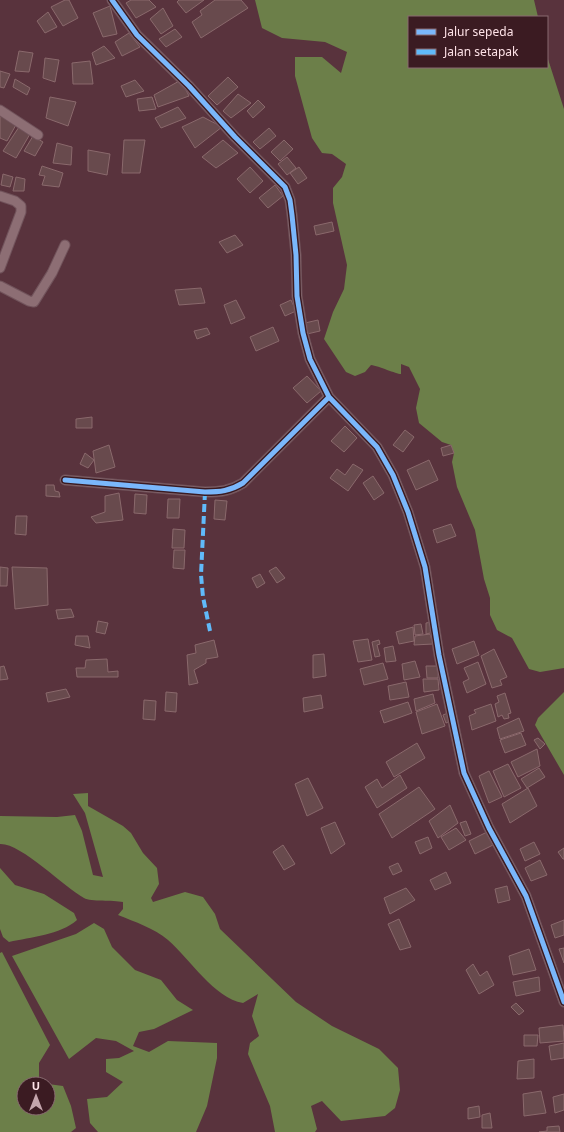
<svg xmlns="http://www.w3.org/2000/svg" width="564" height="1132" viewBox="0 0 564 1132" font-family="'Noto Sans',sans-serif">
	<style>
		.water { fill: #6c7f49 }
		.building { fill: #684a4d; stroke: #8a696c }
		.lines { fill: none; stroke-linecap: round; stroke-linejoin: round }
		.minor-casing { stroke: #71535b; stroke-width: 11 }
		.minor { stroke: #8d6e74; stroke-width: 9 }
		.quiet { stroke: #60bafa; stroke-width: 4; stroke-dasharray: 8 4; stroke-linecap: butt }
		.cycleway-casing { stroke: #3b1b22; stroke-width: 8 }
		.cycleway { stroke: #7ab7fb; stroke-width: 5 }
	</style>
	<rect width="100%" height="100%" fill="#59333d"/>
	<path class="water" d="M255,0H534L538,17H409V67H547V56L564,109V668L540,672L529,669L512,638L497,630L490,615V598L484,579L475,530L457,487L452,462L454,453L451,445L442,442L419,423L416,408L420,389L409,367L401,364V374C396,374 379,366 371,365L365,372L355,376L346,372L324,339L333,312L344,289L347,265L333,203V188L342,177L346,164L332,154L322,153L312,138L295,76V57H322L341,73L347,52L325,42L282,38L262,28Z
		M564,692V775L535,725L538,718Z
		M88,793V806L123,826L131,833L143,853L157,868L159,884L151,898L153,902L185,892L203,897L215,914L220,929L296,1002L332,1026L379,1049L398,1068L400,1090L395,1108L385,1116L341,1121L322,1101L311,1106L317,1129L315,1132H275L270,1106L248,1054L250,1043L259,1036L252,1016L258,994L243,1003C214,998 190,959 168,940C154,928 135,922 118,915L123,909V902C113,900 91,902 84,898C64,887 21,843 0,844V816L57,817L75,815L82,831L93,875L103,877L85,813L73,794Z
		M0,868L15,885L44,894L74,913L77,920C60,935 31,937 9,942L3,937L0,929Z
		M94,923L104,929L112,947L135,970L161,980L177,1000L193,1010L154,1029L139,1032L133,1046L149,1052L168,1041L217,1043V1058L207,1106L196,1132H98L90,1123L87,1099L107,1097L123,1082L106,1072V1059L119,1058L134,1051L116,1041L96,1038L69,1059L12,956L76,934Z
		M2,952L50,1045L39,1063V1083L46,1084H24V1108H48V1084L63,1086L71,1106L76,1128L71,1132H0V953Z"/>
	<path class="building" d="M65,0H69L78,18L63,26L51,7Z
		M131,0H149L156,7L136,18L126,3Z
		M179,0H204L186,13L177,2Z
		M215,0H241L248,8L201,38L192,22L202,15L200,11Z
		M110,6L117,34L103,37L93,13Z
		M163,8L173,26L161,34L150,19Z
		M48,12L57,27L45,33L37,21Z
		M175,29L182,37L166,47L159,39Z
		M129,33L140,47L122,56L115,42Z
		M104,46L115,58L96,65L92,53Z
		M19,51L33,53L29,72L15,71Z
		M45,58L59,60L55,82L43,78Z
		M90,61L93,84H73L72,63Z
		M0,71L10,74L4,88L0,87Z
		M228,77L238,87L217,105L208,96Z
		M15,79L30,88L27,95L13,87Z
		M135,80L144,91L126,97L121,86Z
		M181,80L189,96L158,107L154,95Z
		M238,94L251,103L231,118L223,111Z
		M50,97L76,102L68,126L46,118Z
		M152,97L156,109L139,111L137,99Z
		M258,100L265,107L253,118L247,111Z
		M178,107L186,118L161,128L155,118Z
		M0,115L17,123L7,141L0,138Z
		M203,117L222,127L195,148L182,127Z
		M19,127L30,134L16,158L3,151Z
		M269,128L276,136L260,149L253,142Z
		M33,136L43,142L35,156L24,151Z
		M124,140H145L140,173H122Z
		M223,140L238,153L216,168L202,157Z
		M284,140L293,149L280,161L271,152Z
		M57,143L72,147L71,165L53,163Z
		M88,150L110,154L107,175L88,171Z
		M287,157L296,168L287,175L278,164Z
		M42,166L63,173L59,187L42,185L45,176L39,175Z
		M250,167L263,181L250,193L237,179Z
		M299,167L307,178L298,184L290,173Z
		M3,174L13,177L10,187L1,185Z
		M16,177L25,179L24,191H13Z
		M275,185L283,196L268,208L259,198Z
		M332,222L334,231L316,235L314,226Z
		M235,235L243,245L227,253L219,242Z
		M201,288L205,303L179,305L175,290Z
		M236,300L245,318L231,324L224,305Z
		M291,300L296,311L285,316L280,305Z
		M318,320L320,331L307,334L305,323Z
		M273,327L279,341L256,351L250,337Z
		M207,328L210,334L197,339L194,331Z
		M307,376L321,391L307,403L293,388Z
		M92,417V428H76V419Z
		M345,426L357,438L344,452L331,441Z
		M405,430L414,437L403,452L393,445Z
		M109,445L115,467L96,473L93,451Z
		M451,445L454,453L443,456L441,448Z
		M85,453L94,460L88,468L80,464Z
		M429,460L438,480L416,490L407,470Z
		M353,464L363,470L348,491L330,478L337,469L345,475Z
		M373,476L384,493L374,500L363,483Z
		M46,485H54L55,491L59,492L60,497L46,496Z
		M119,493L123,520L96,523L91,517L105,512V496Z
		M135,494L147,495L146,514L134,513Z
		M168,499H180L179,518H167Z
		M215,500L227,501L225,520L214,519Z
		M16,516H27L26,535L15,534Z
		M451,524L456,536L437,543L433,530Z
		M173,529L185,530L184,548H172Z
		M174,550H185L184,569L173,568Z
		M0,567L8,568L7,586H0Z
		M12,567L47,568L48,605L15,609Z
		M276,567L285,578L277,583L269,571Z
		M260,574L265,583L257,588L252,578Z
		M71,609L74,617L58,619L56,610Z
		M98,621L108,623L105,634L96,632Z
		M432,622L434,632L426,634V623Z
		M421,624L423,634L415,635L414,625Z
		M413,627L414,641L399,644L396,632Z
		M430,634L433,644L414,645L415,636Z
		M76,636H88L90,648L75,645Z
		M368,639L372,660L358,662L353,641Z
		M214,640L218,657L206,659V663L194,670L198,683L189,685L187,655L196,653L195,645Z
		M379,640L380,644L377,645L380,656L375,657L372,642Z
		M474,641L479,655L457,664L452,649Z
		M393,646L396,661L386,662L384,648Z
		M494,649L507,677L500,680L502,685L492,688L481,656Z
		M324,654L326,676L313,678V655Z
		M107,659L108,672L118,671V677H77L76,668H85L86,660Z
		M415,661L420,677L404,680L402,664Z
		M478,662L486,684L467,693L463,682L469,679L464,668Z
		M383,663L388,679L364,685L360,669Z
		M4,666L8,679L0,680V667Z
		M426,666H439L438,678H427Z
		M423,679H438L439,690L424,692Z
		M406,682L409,697L390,700L388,686Z
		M66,689L70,697L48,702L46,693Z
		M166,692L177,693L176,712L165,711Z
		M505,693L511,713L508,714L509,718L504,719L502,715L498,717L495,704L499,702L497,696Z
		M433,694L435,703L416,711L414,699Z
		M321,695L323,708L304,712L303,698Z
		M144,700L156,701L155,720L143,719Z
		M408,702L412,713L384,723L380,711Z
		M437,704L445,726L422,734L416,712Z
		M491,704L496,721L472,730L469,716L476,713L474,710Z
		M448,713L451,721L446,723L443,715Z
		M519,718L524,731L500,739L497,728Z
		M521,733L526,745L505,753L500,740Z
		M538,738L545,744L540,749L534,740Z
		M417,743L425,758L394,777L386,762Z
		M537,749L540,766L518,777L511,762Z
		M508,764L521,788L504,797L493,771Z
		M539,768L545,777L527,788L521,779Z
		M489,771L502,797L489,803L479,776Z
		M400,775L407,788L377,808L365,787L377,779L382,788Z
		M308,778L323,808L307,816L295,784Z
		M419,787L435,809L392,838L379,814Z
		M528,788L537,806L510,823L502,804Z
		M450,805L458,823L438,838L429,821Z
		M466,821L471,834L465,836L460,823Z
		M335,822L345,844L331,854L321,828Z
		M456,828L466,840L449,850L441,837Z
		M487,832L495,844L475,854L469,841Z
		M428,837L432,848L420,854L415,842Z
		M534,842L540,854L525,861L520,849Z
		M283,845L295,864L284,870L273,852Z
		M564,848V859H563L558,852Z
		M540,860L547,875L531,881L525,868Z
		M398,863L402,871L393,875L389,867Z
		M446,872L451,883L435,890L430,880Z
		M507,886L510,900L498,903L495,889Z
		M406,888L415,900L390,914L384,898Z
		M399,919L411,947L400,950L388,924Z
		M564,920V935L555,938L551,925Z
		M564,948V963L559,949Z
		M529,949L536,970L513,975L509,956Z
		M473,964L480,976L487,971L494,985L479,994L466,970Z
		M539,977L540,991L516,996L513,982Z
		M516,1003L524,1011L519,1015L511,1007Z
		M563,1025L564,1041L540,1043L539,1028Z
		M524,1035H538L537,1046H524Z
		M564,1043V1058L551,1060L549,1046Z
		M534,1059V1078L517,1079L518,1061Z
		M541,1091L546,1113L524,1116L523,1094Z
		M564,1094V1110L555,1113L553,1097Z
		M479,1106L480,1117L468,1119V1108Z
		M490,1113L492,1128H482V1115Z
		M559,1126L560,1132H539L547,1131V1127Z"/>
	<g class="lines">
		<defs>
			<path id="minor" d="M112,0L137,35L189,86L235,137L285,187L290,200L292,215L296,255L297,296L303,333L310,359L329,397L377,447L393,475L408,512L425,567L439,655L464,773L489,828L526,896L564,1002
				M0,110L38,135
				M0,196L15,201L21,206V212L0,268
				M0,286L29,301L34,302L52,273L65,245
				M65,480L205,492C220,492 230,491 243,483L329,397"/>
		</defs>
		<use href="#minor" class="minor-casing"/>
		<use href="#minor" class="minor"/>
		<path class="quiet" d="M205,492L201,575L203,597L210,631"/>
		<defs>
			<path id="cycleway" d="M112,0L137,35L189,86L235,137L285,187L290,200L292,215L296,255L297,296L303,333L310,359L329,397L377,447L393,475L408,512L425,567L439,655L464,773L489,828L526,896L564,1002
				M65,480L205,492C220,492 230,491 243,483L329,397"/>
		</defs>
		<use href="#cycleway" class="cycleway-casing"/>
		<use href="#cycleway" class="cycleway"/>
	</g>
	<rect x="408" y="16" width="140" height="52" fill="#3b1b22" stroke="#896b71"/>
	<rect x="416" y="29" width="20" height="6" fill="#7ab7fb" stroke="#896b71"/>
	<text x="444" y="36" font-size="12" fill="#fee2e7">Jalur sepeda</text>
	<rect x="416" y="49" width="20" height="6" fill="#60bafa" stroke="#896b71"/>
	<text x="444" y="56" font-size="12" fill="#fee2e7">Jalan setapak</text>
	<g transform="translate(36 1096)"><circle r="19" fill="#3b1b22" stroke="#896b71"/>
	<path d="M0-3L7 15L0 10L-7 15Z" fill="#c4a5ac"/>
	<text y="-6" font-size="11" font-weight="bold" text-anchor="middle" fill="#fee2e7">U</text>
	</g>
</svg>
